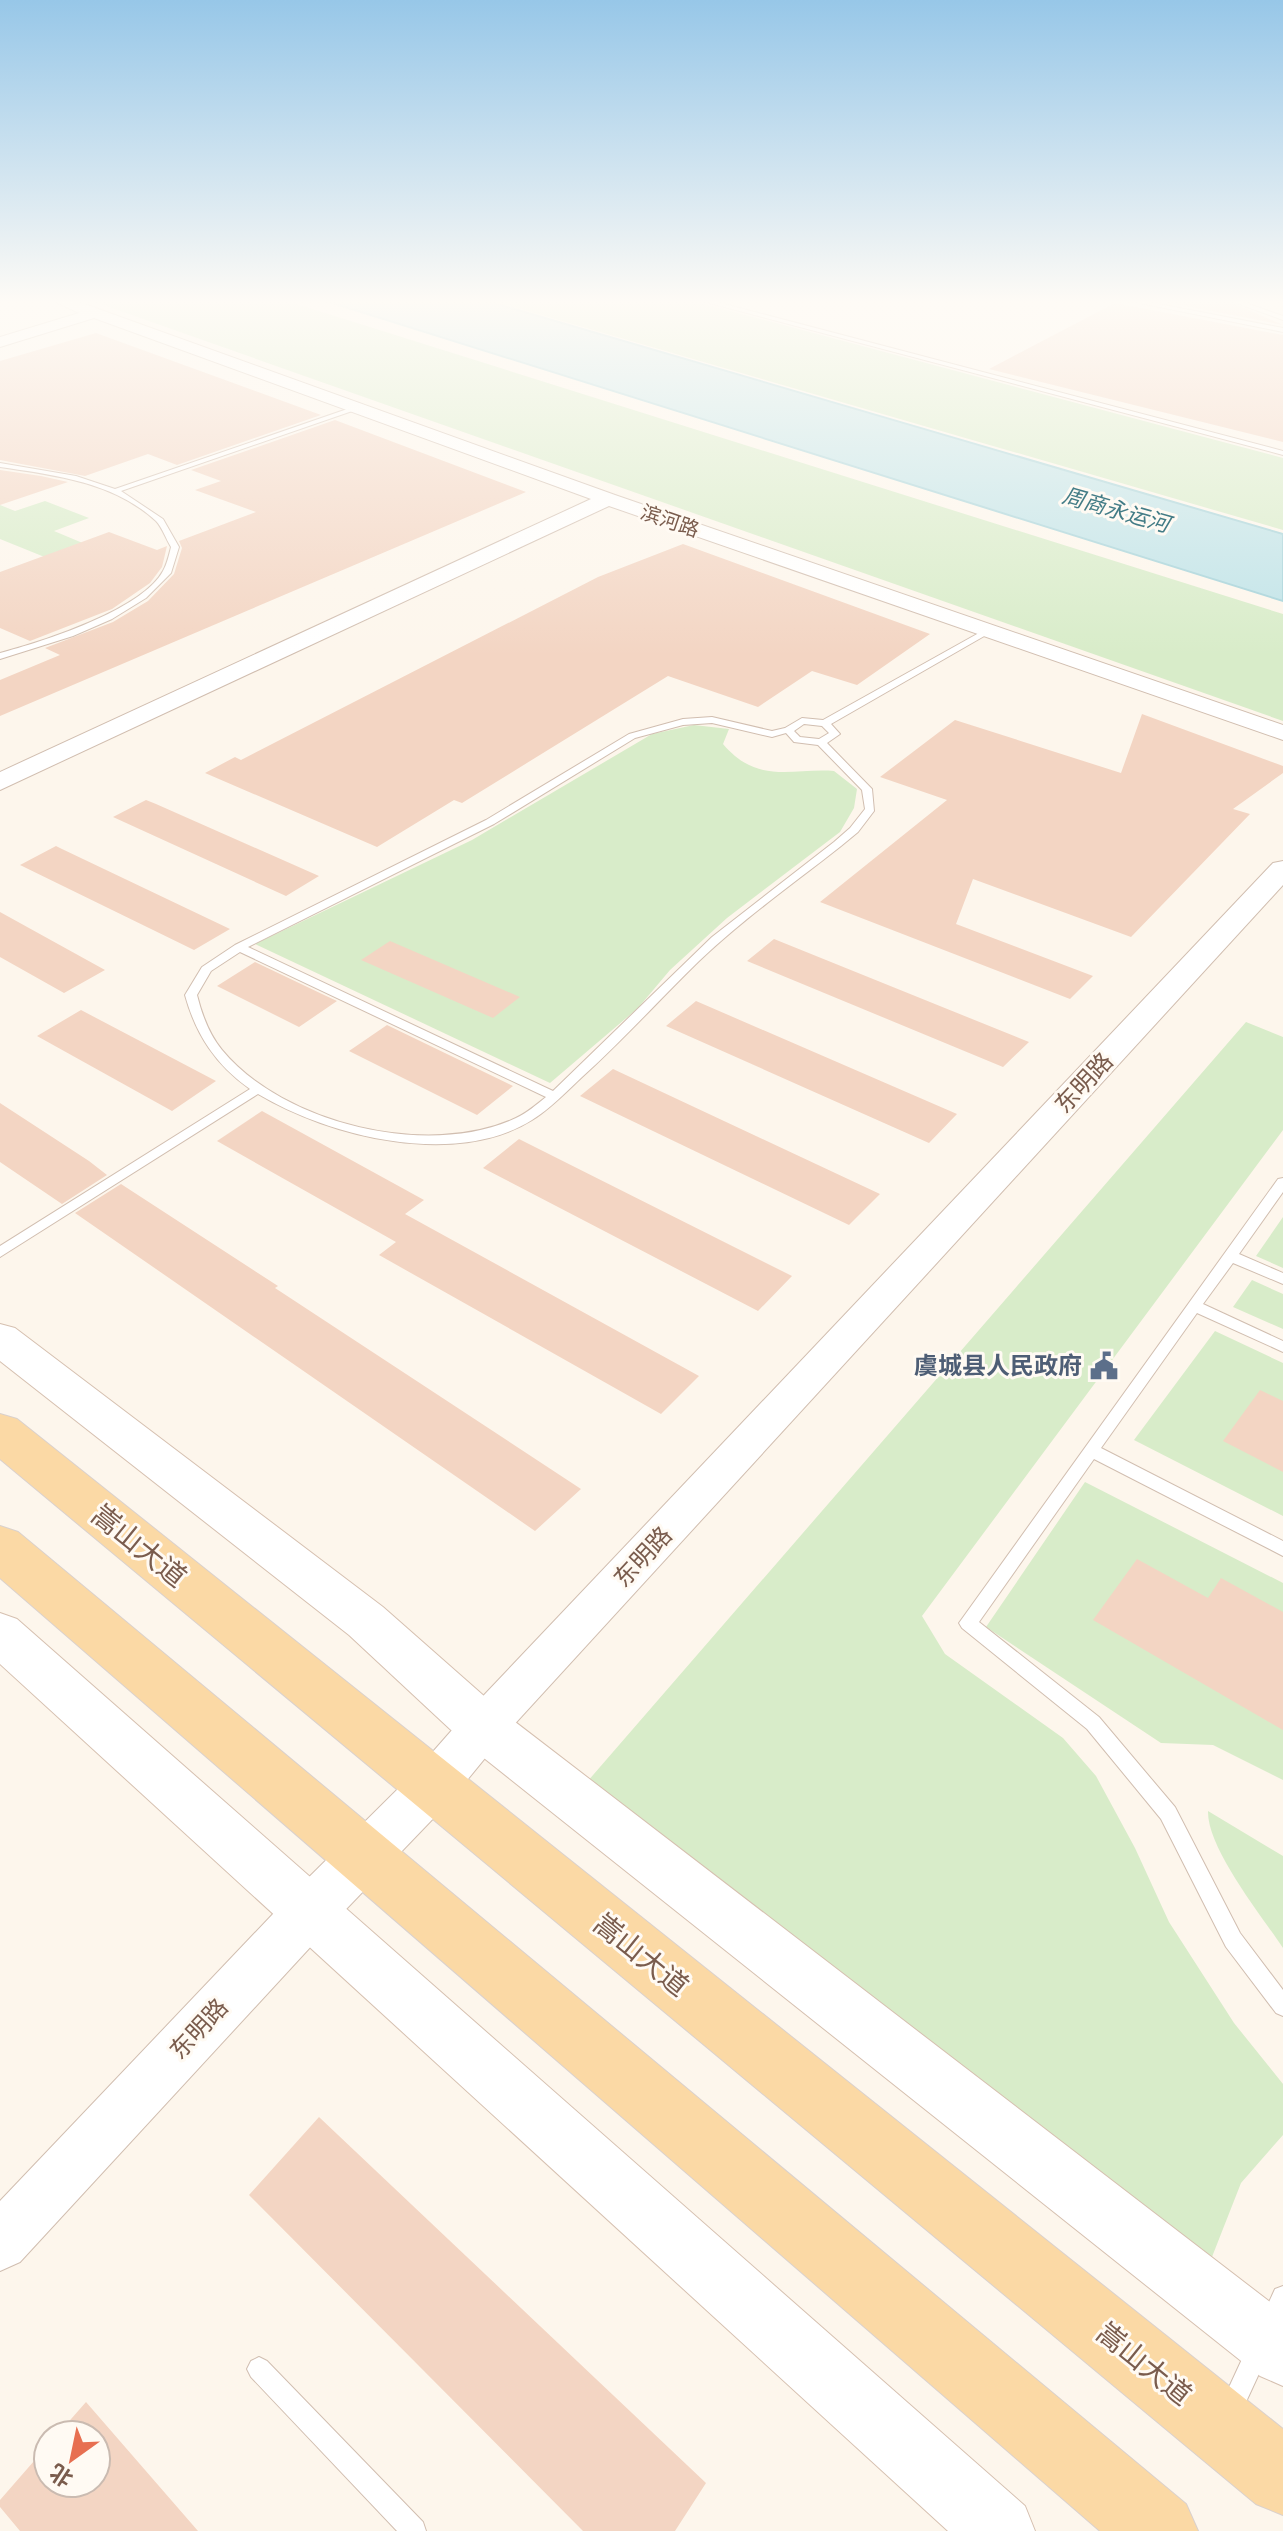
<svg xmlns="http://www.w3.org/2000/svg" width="1283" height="2531" viewBox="0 0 1283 2531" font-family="'Fira Sans','Noto Sans SC',sans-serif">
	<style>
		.green { fill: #d8ecc9 }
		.water { fill: #bfe3e8; stroke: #a5d3da; stroke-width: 2 }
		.building { fill: #f3d5c3 }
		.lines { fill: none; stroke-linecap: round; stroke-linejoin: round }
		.service-casing { stroke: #d1beb0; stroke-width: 2 }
		.tertiary-casing { stroke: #d1beb0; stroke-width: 2 }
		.secondary-casing { stroke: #d6c0b0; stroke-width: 2 }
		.primary-casing { stroke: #dad1cd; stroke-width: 2 }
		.service { fill: #fff; fill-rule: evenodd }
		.tertiary { fill: #fff; fill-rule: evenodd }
		.secondary { fill: #fff; fill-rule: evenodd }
		.primary { fill: #fbd9a5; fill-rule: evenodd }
		.labels { text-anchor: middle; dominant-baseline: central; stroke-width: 6; stroke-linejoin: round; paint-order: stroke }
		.far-street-label { font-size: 20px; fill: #7a5c4d; stroke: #fffaf3 }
		.far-water-label { font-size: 22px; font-style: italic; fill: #437c86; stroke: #fffaf3 }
		.street-label { font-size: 24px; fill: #7a5c4d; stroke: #fffaf3 }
		.service-label { font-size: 24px; font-weight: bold; fill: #4e5e75; stroke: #fffaf3; text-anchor: end }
		.near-street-label { font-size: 28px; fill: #7a5c4d; stroke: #fffaf3 }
	</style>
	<rect width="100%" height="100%" fill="#fdf6ec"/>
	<path class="green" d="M92,301H287L1283,614V721Z
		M493,301H693L1283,458V530Z
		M45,501L89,518L54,531L85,544L47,558L0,539V505L15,511Z
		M694,725L729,729L723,744C758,785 791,768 834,771L857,789L854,808L840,832L727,918L670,970L638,1008L550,1083L255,944L472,840L652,734Z
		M1246,1022L1283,1037V1130L922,1616L945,1654L1063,1738L1096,1776L1135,1848L1169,1922L1234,2023L1283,2084V2135L1241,2183L1210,2262L587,1782Z
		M1283,1217V1268L1256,1256Z
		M1252,1280L1283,1294V1329L1233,1307Z
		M1215,1331L1283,1363V1516L1134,1440Z
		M1085,1482L1283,1583V1780L1213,1745L1161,1743L986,1627Z
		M1208,1811L1283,1856V1948C1261,1915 1207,1848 1208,1811Z"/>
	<path class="water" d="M326,301H487L1283,534V601Z"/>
	<path class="building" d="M1160,301H1228L1283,325Z
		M1115,303L1283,335V442L989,369Z
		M96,333L280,400L321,415L177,465L148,454L85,476L0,460V361Z
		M335,420L526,492L0,716V680L60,655L45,648L113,622L148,601L174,574L182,548L179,541L256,512L195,490L221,481L191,470Z
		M0,470L41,476L68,482L0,505Z
		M109,532L157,550L167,546L162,567L150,583L112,609L30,641L0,628V572Z
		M683,544L930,634L857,685L812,671L758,707L668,676L462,803L454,800L377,847L205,773L235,757L241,760L598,577Z
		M1142,714L1283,766V773L1233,809L1250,814L1131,937L973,879L956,924L1093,976L1070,999L820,902L947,800L880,777L955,720L1121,773Z
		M146,800L156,804L319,876L286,896L113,817Z
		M56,846L62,849L230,929L194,950L20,865Z
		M0,912L105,970L64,993L0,957Z
		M774,939L1029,1042L1003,1067L747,961Z
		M390,941L520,997L493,1018L361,960Z
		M255,962L322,994L337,1001L299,1027L217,986Z
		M696,1001L957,1114L929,1143L666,1026Z
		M81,1010L216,1081L172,1111L37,1036Z
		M387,1025L513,1086L477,1115L349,1051Z
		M613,1069L880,1194L849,1225L580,1096Z
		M0,1103L89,1161L107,1175L62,1204L0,1162Z
		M262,1111L424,1200L405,1214L699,1376L661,1414L379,1255L396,1242L217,1141Z
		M519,1139L792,1276L758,1311L483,1168Z
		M121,1184L278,1286L275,1288L581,1489L535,1531L75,1213Z
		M1260,1390L1283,1401V1472L1223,1441Z
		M1137,1559L1208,1598L1221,1578L1283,1612V1730L1093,1620Z
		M319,2117L706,2483L675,2531H583L249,2195Z
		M86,2402L198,2531H20L0,2507V2500L48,2445V2483H96V2435H57Z"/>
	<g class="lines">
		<defs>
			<path id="service" d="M702,301H713L1283,451V455Z
				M1130,301H1143L1283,328V332Z
				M1231,301H1240L1283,316V320Z
				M356,406L358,409L121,491L163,519L179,547L171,573L146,598L112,619L73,636L0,659V653C42,642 142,610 163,571C167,564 169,555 171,547C166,539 162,527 156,521C114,482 54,475 0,467V463L76,476L115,489Z
				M986,629L993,631L831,724L840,734L827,743L872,789L874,811L858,832L841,846C793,884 743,919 699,961C660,999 623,1040 582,1077C566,1092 550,1109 532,1120C456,1168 330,1137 258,1094L0,1257V1246L250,1089C216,1065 196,1035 185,995L202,967L235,945L486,820L629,734L683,719L712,717L772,731L785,728L802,718L823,720ZM712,723L772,737L786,733L794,742L818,745L862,790L865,809L850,828L834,842L712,937L553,1091L248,947L494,824L635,738L683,725ZM804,724L822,726L829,733L819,739L800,737L794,731ZM240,952L546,1097C536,1105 527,1113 516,1118C429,1159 283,1124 222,1050C209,1034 202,1015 197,995L211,971Z
				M1283,1178V1192L1239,1254L1283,1273V1284L1233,1263L1203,1304L1283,1341V1352L1197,1313L1101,1448L1283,1541V1556L1094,1459L979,1622L1099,1717L1175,1807L1240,1933L1283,1990V2016L1276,2013L1226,1947L1161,1819L1087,1729L962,1628L959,1623L1278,1179Z
				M1283,2286V2322L1279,2330L1271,2333L1263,2330L1260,2322L1275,2289Z
				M1257,2340L1265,2344L1269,2352L1239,2417L1231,2421L1223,2417L1219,2409L1249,2344Z
				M259,2357L267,2361L423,2522L426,2531H397L251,2377L247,2369L251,2361Z"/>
			<path id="tertiary" d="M54,301H76L615,495L1283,725V740L609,506L0,790V772L591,499L94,318L0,347V337L79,313Z
				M1283,861V885L499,1741L450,1801L327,1929L20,2262L0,2271V2201L291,1895L416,1771L467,1713L1273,863Z"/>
			<path id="secondary" d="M0,1324L15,1328L383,1607L501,1711L1283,2312V2386L1260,2376L465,1743L349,1635L0,1361Z
				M0,1613L17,1619L1025,2506L1035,2531H948L0,1664Z"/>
			<path id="primary" d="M0,1414L17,1419L1283,2429V2515L1256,2504L0,1459Z
				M0,1526L18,1532L1186,2504L1198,2531H1100L0,1578Z"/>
		</defs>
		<use href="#service" class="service-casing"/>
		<use href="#tertiary" class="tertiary-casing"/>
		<use href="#secondary" class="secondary-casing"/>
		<use href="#primary" class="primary-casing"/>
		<use href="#service" class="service"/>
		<use href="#tertiary" class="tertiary"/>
		<use href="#secondary" class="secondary"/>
		<use href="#primary" class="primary"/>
	</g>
	<linearGradient id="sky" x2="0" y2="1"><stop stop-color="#97c7e8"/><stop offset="0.46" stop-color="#fefbf6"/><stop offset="1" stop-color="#fefbf6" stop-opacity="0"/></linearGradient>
	<rect width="1283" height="656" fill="url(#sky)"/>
	<defs>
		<symbol id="civic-bare" viewBox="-9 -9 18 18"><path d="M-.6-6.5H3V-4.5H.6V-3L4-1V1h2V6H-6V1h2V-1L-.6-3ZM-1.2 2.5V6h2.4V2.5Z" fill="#5c6f8a" stroke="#fffaf3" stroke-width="2.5" paint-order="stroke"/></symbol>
	</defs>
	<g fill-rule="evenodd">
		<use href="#civic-bare" x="1084" y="1346" width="40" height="40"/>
	</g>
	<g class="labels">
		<g class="far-street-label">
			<text transform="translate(670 521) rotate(19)">滨河路</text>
		</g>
		<g class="far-water-label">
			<text transform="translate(1116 510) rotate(16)">周商永运河</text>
		</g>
		<g class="street-label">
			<text transform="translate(1084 1083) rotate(-47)">东明路</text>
			<text transform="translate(643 1557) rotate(-47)">东明路</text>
			<text transform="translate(199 2029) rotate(-47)">东明路</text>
		</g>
		<g class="service-label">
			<text x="1082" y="1366">虞城县人民政府</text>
		</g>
		<g class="near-street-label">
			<text transform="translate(139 1546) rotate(39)">嵩山大道</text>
			<text transform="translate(641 1955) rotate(39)">嵩山大道</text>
			<text transform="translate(1144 2364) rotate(39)">嵩山大道</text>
		</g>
	</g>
	<g transform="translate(72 2459) rotate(213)"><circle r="38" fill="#fffaf3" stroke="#cabbb1" stroke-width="2"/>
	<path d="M0-6L14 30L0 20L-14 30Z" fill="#e76f51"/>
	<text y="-12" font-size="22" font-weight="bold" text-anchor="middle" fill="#7a5c4d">北</text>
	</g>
</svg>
